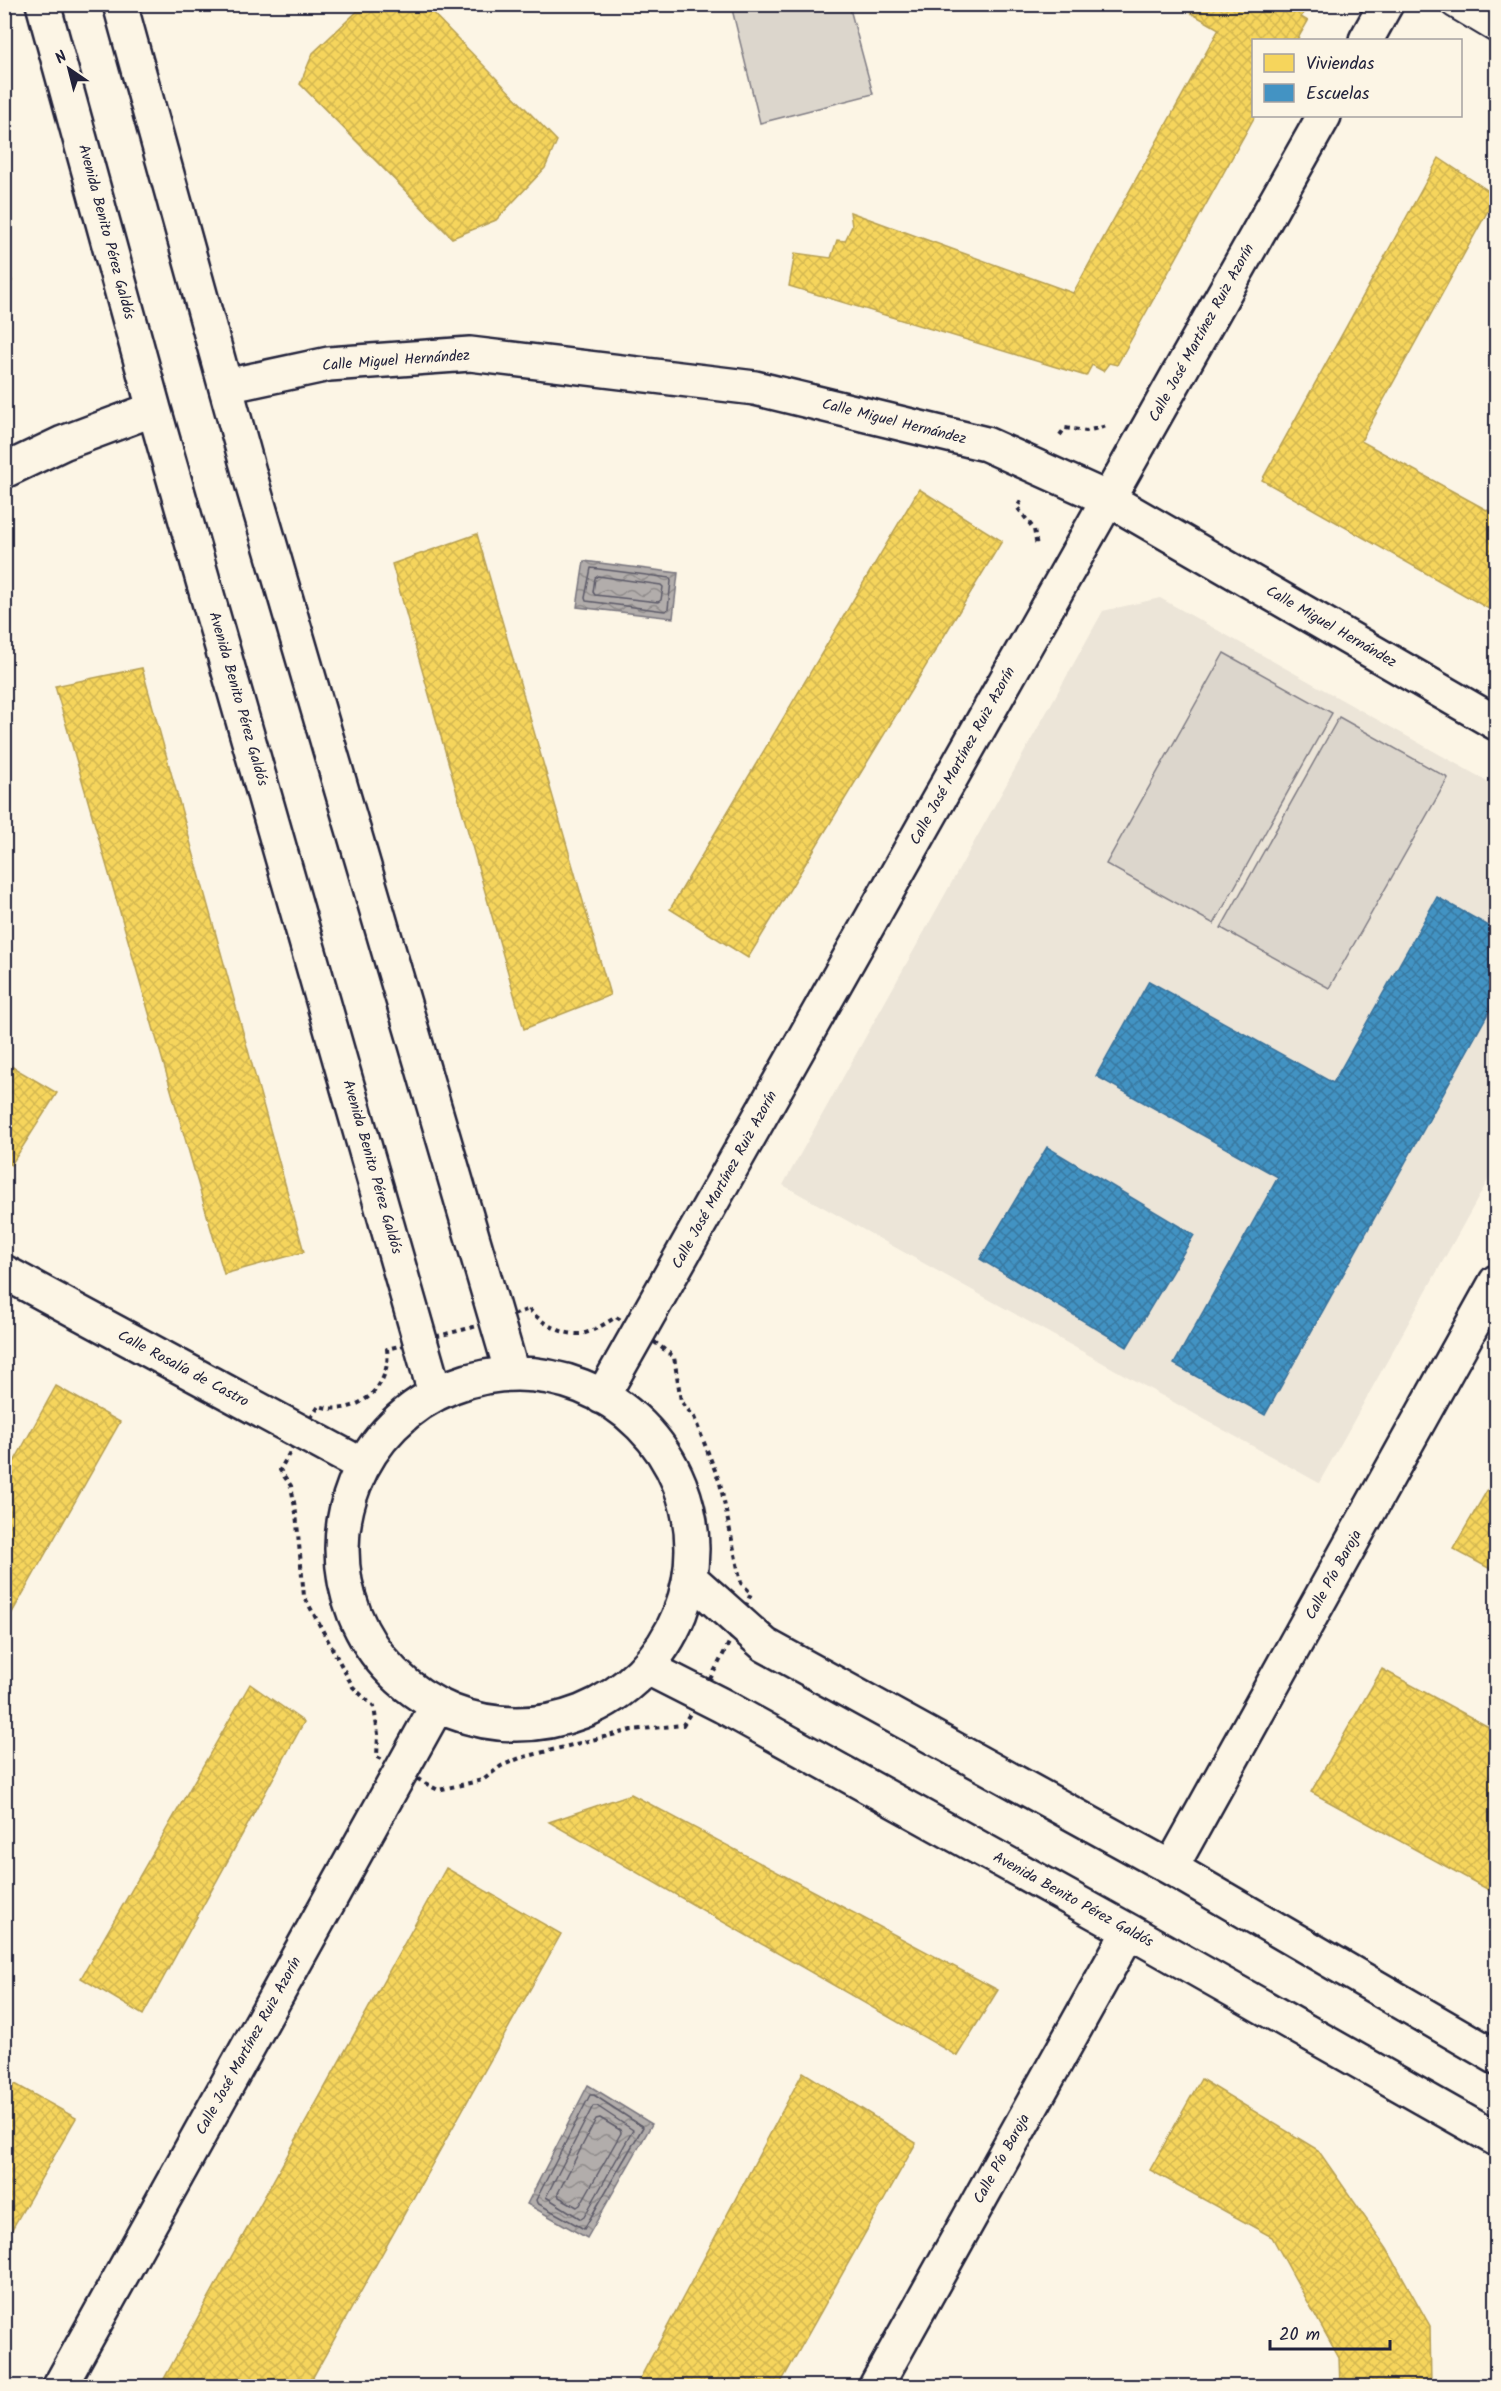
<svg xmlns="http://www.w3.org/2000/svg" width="1501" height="2391" viewBox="0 0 1501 2391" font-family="Kalam,sans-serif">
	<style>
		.built { fill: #ece5d8 }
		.garden { fill: #dcd6cc; stroke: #7f7c84; stroke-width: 1.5 }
		.water { fill: url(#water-waves); stroke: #78757e; stroke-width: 1.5 }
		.homes { fill: url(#homes-cross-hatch); stroke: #b69f52; stroke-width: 1.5 }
		.schools { fill: url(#schools-cross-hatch); stroke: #39719a; stroke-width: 1.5 }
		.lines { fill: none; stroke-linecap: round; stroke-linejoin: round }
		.shore { stroke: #5c5a68; stroke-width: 1.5 }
		.pedestrian-casing { stroke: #22223b; stroke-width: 30 }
		.minor-casing { stroke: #22223b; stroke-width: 38 }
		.path { stroke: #22223b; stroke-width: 4; stroke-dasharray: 4.5 4.5; stroke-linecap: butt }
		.pedestrian { stroke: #fcf5e5; stroke-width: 26 }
		.minor { stroke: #fcf5e5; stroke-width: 33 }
		.labels { text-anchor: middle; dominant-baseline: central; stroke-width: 6; stroke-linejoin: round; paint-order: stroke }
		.street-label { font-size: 15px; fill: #22223b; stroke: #fcf5e5 }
	</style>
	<defs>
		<pattern id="water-waves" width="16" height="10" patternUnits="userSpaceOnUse" patternTransform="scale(1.5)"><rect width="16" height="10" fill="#b2adab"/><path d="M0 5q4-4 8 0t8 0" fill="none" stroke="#908c8c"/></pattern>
		<pattern id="homes-cross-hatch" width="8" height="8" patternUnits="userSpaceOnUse" patternTransform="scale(1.5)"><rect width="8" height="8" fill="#f6d55c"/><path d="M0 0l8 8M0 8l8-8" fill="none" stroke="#d3b751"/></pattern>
		<pattern id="schools-cross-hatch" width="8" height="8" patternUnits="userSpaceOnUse" patternTransform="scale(1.5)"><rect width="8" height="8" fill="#4393c3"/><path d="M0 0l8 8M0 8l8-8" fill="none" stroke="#3878a0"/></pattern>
	</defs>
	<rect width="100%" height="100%" fill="#fcf5e5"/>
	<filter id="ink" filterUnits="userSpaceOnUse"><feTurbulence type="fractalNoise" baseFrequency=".0167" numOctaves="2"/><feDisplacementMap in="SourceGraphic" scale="12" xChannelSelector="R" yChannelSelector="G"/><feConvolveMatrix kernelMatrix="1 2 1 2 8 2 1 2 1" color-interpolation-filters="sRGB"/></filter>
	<g filter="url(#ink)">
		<path class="built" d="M1160,598L1496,786V1166L1319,1483L783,1185L1103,611Z"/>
		<path class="garden" d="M731,5H849L873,94L760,123Z
			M1224,653L1332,713L1214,924L1106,864Z
			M1339,717L1448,778L1329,988L1221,928Z"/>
		<path class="water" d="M584,561L678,573L673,618L577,607Z
			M588,2085L652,2124L587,2238L527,2204Z"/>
		<path class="homes" d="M365,4H424L557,141L545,168L496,220L452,238L300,84L313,53Z
			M1175,4H1305L1308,6L1301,17L1308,21L1297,40H1254V116H1255L1117,365L1109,363L1103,371L1092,365L1086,376L789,286L795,253L831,258L837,240L845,241L852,226L850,212L1073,293L1219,29Z
			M1439,158L1496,196L1361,441L1496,515V613L1262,480Z
			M4,257L12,281L4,284Z
			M919,489L1002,541L748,958L670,909Z
			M477,534L610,995L524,1029L392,564Z
			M142,668L304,1252L224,1274L55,686Z
			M4,1062L57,1093L11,1165L4,1161Z
			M56,1386L120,1422L4,1627V1463L6,1460L14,1462Z
			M1496,1475V1572L1453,1549Z
			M1382,1669L1496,1731V1894L1311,1792Z
			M250,1684L304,1722L143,2015L81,1978Z
			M631,1794L998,1990L957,2056L549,1822Z
			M446,1868L561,1934L308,2386H160Z
			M803,2072L916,2143L779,2386H636Z
			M1201,2079L1318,2150L1387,2249L1430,2326L1431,2386H1340L1339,2358L1272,2237L1150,2170Z
			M15,2084L76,2118L4,2243V2103Z"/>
		<path class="schools" d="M1437,897L1496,930V999L1265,1415L1174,1364L1278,1177L1096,1076L1149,981L1333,1083Z
			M1047,1147L1194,1235L1127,1347L980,1259Z"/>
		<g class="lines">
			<path class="shore" d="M591,568L670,578L671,581L668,609L665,611L586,601L585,598Z
				M598,576L661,585L663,587L661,600L658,602L595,595L593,592L595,578Z
				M590,2095H594L643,2127L584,2229L537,2203L536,2200Z
				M593,2106H597L633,2130L584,2217L581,2219L546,2197Z
				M600,2118L620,2130L621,2133L580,2205L577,2207L559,2197L558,2193L596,2119Z"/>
			<defs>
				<path id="pedestrian" d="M1454,4L1496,29"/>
				<path id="minor" d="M43,4L154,409L435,1393
					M120,4L254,490L512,1373
					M1366,40L1386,4
					M226,386L329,364L470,354L755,388L986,444L1108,499L1496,723
					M4,471L63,443L154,409
					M4,1272L362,1465
					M342 1549a175 175 0 1 1 350 0a175 175 0 1 1-350 0Z
					M602,1397L1324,116
					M690,1578L765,1645L1171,1868L1496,2057
					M646,1667L723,1706L1129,1931L1496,2139
					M1171,1868L1496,1282
					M60,2386L437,1706
					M876,2386L1129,1931"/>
			</defs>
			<use href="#pedestrian" class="pedestrian-casing"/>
			<use href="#minor" class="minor-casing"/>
			<path class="path" d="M1060,435L1065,428L1086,431L1107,426
				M1021,501L1017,507L1034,529L1037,547
				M529,1309C541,1323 561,1335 581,1334C593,1332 606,1323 616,1317L640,1331L674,1357L681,1401L694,1417L720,1483L741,1583L751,1593C733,1639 709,1683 683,1725L632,1730L520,1758L501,1766L483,1780L438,1790L377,1757L378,1734L374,1707L353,1687L304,1596L296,1513L291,1486L280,1470L301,1432L319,1406C357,1418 392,1387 387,1349L497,1321Z"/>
			<use href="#pedestrian" class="pedestrian"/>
			<use href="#minor" class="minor"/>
		</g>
	</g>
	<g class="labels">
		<g class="street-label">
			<text transform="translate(106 232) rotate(75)">Avenida Benito Pérez Galdós</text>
			<text transform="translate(1202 333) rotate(-61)">Calle José Martínez Ruiz Azorín</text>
			<text transform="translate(396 361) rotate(-4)">Calle Miguel Hernández</text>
			<text transform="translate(894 422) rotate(14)">Calle Miguel Hernández</text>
			<text transform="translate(1331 627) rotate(30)">Calle Miguel Hernández</text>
			<text transform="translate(238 699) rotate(74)">Avenida Benito Pérez Galdós</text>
			<text transform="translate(963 756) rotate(-61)">Calle José Martínez Ruiz Azorín</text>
			<text transform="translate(372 1167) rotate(74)">Avenida Benito Pérez Galdós</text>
			<text transform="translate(725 1180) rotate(-61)">Calle José Martínez Ruiz Azorín</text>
			<text transform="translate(183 1369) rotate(28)">Calle Rosalía de Castro</text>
			<text transform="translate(1334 1575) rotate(-61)">Calle Pío Baroja</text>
			<text transform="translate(1073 1900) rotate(29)">Avenida Benito Pérez Galdós</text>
			<text transform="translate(249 2046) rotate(-61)">Calle José Martínez Ruiz Azorín</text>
			<text transform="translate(1002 2159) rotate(-61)">Calle Pío Baroja</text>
		</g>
	</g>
	<rect width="1501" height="2391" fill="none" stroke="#fcf5e5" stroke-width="24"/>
	<rect x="12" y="12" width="1477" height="2367" fill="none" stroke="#22223b" stroke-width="2" filter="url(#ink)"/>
	<rect x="1252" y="39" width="210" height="78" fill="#fcf5e5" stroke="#a5a1a1" stroke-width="1.5"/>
	<rect x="1264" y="54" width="30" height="18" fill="#f6d55c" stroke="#a5a1a1" stroke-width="1.5"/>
	<text x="1306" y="69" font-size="18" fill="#22223b">Viviendas</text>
	<rect x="1264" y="84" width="30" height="18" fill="#4393c3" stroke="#a5a1a1" stroke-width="1.5"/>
	<text x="1306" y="99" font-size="18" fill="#22223b">Escuelas</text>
	<g transform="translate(69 69) rotate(325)" stroke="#fcf5e5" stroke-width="4.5" paint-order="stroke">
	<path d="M0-4.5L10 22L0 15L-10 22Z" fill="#22223b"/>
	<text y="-9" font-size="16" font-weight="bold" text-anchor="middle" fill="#22223b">N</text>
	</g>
	<path d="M1270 2340v9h120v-9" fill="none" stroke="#22223b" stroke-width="3"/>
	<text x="1279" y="2340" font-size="18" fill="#22223b" stroke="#fcf5e5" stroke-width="4.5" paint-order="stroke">20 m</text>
</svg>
